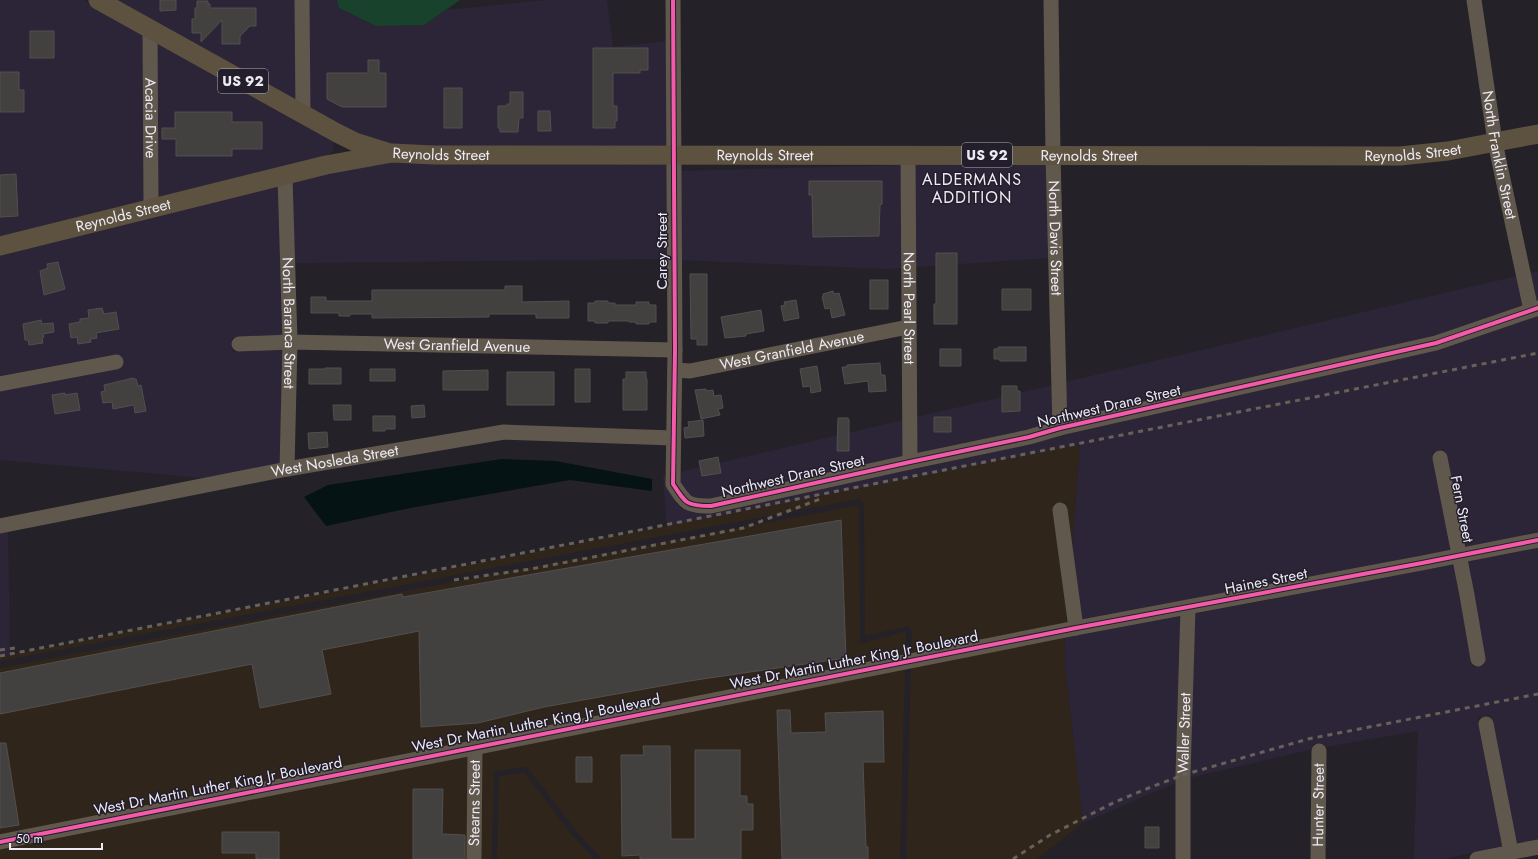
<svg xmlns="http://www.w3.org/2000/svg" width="1538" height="859" viewBox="0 0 1538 859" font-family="Jost,sans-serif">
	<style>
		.built { fill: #2c2537 }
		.industrial { fill: #30251a }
		.green { fill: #18422b }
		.water { fill: #051314 }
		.building { fill: #434040; stroke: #524f4f }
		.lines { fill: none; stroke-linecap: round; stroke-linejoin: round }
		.minor { stroke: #61584d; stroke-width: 15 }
		.major { stroke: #5d5240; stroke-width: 19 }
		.rail { stroke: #676159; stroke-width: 3; stroke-dasharray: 5 5; stroke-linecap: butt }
		.cycleway-casing { stroke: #231e2c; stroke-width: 6 }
		.cycleway { stroke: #f35aa7; stroke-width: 4 }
		.labels { text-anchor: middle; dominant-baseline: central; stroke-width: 3; stroke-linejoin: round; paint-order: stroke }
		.shield { fill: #231e2c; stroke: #b0adb8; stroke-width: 1 }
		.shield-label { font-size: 14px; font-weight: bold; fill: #edeaf4 }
		.street-label { font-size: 15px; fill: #edeaf4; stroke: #231e2c }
		.neighbourhood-label { font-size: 16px; letter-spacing: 1px; fill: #edeaf4; stroke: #231e2c }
	</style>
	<rect width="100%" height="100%" fill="#242228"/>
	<path class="built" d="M0,0H84L143,33L144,202L0,238Z
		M112,0H296L297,103Z
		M308,0H337L339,8L376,26L424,25L446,10L547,0H607L613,47L667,41V147L392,146L342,128L341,124L337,125L309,110Z
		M156,40L332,138L334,148L332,152L324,158L157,199Z
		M392,161H667L668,259L294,263L291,182L329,172Z
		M1047,162L1049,258L915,267L914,165Z
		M902,165V268L889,269L681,260L680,171Z
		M279,185L283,335L232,338L233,352L283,349L281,463L205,478L0,460V253Z
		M1538,271V301H1535L1529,273Z
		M1517,276L1523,305L1435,336L1066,420L1065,382Z
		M1538,315V532L1464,548L1444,449L1432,453L1452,551L1081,620L1072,549L1080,445L667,527L663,476L667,475L676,500L675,502L682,509L683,508L692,513H712L1066,435L1067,434Z
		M1053,385L1054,423L1027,430L916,453V417Z
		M903,420L904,456L710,499H694L687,494L680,482V472Z
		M8,531L10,656L0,657V533Z
		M1538,547V840L1516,844L1490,715L1478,718L1504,846L1444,859H1414L1418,731L1325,747V744H1313V749L1189,778L1194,614L1454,564L1473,667L1485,665L1467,562Z
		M1181,616L1177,782L1083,823L1064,658L1065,637Z"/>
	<path class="industrial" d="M1080,445L1072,549L1066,502L1053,504L1067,609L1066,623L911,653L912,631L908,626L865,636L864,505L862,501L858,499L0,661V657Z
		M859,505L860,644L906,631L900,859H602L576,831L527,767L494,771L492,859H0V668Z
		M1065,637L1064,658L1083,823L1037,859H906L911,668Z
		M525,773L572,835L594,859H497L499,776Z"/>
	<path class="green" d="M337,0H460L424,25L376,26L339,8Z"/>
	<path class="water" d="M502,459L555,461L652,479V491L570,480L410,508L326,526L304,497L328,485Z"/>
	<path class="building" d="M160,0H176V10L160,11Z
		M197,1H208V4H210V8H256V26H250L240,36V44H222V20L201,42V33H192V19H195V8H197Z
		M30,31H54V58H30Z
		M593,48H648V70H640V73H613V106H617V121H615V128H593Z
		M368,60H379V73H386V107H342L327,99V73H368Z
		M0,72H19V90H24V112H0Z
		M444,88H462V128H444Z
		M510,92H523V118H519L518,132H500V128H498V106H507V104H510Z
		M538,111H550L551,131H538Z
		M175,112H232V122H262V149H232V156H176V139H162V128H175Z
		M16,174L18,216L0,217V175Z
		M809,181H882V204L880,205L879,236L813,237L812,195H809Z
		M936,253H957V324H934V304H936Z
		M58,262L65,289L44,295L40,271L48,268L47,264Z
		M690,274H707V345H697V339H691Z
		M870,280H888V309H870Z
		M505,286H522V302L569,301V318H536V314H489V317L372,318V314H350V316H339V313H311V297H326V301H372V290H505Z
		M1002,289H1031V310H1002Z
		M833,291L834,294L839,293L845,315L832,318L830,308L825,309L822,297H823V294Z
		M796,300L799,318L784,321L781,306L785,305L784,302Z
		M595,301H608V303H615V305H636V302H649V305H656V322H649V324H636V322H629V321H608V323H595V321H588V303H595Z
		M102,308L104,314L116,312L119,329L96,333L97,338L90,339L91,342L78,344L77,337L71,338L69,324L80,322V319L89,318L88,310Z
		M761,310L764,331L746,334V336L725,338L721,317Z
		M41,320L42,324L53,323L54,332L43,334L44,337L42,338L43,343L29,345L28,340H25L23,324Z
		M998,347H1026V361H1000L999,359H994V349H998Z
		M940,349H961V366H940Z
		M880,363L881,375H885L886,391L869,392L868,381L845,384L842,367H847V365Z
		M817,366L821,391L811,393L810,386L803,387L800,369Z
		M325,368H341V384H309V369H325Z
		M370,369H395V381H370Z
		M575,369H590V402H575Z
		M488,370V390H443V371Z
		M507,372H554V405H507Z
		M626,372H646V379H647V410H623V379H626Z
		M133,378L134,379H136L138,386L141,385L146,411L135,413L134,405L113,409L112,402L103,403L101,392L105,391L104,385Z
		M1002,386H1017V391H1020V411L1002,412Z
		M706,389V391L713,390L714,396L721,395L723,408L718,409L720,415L701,419L695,390Z
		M65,393V395L77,393L80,410L55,414L52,395Z
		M333,405H351V420H334Z
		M424,405L425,417L412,418L411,406Z
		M373,416H395V429H385V431H373Z
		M934,417H951V432H934Z
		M838,418H848L849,420V451H837Z
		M703,420L704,436L685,438L684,428L689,427L688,422Z
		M327,432L328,447L309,449L308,433Z
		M718,457L721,473L702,476L699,461Z
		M841,520L846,658L689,681L544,707L478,723L421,727L419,631L322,650L331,694L260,708L252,664L0,714V673L402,594L403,597Z
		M777,710H790L791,733L826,732L825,713L883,711L884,762H863L866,847H868V859H782Z
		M0,743H6L19,825L0,828Z
		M643,746H670L671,839H695V750H740V796H747V804H753V830H741V859H640V855L622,856L621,755H644Z
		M576,757H592V782H576Z
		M413,789H443L442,834L465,835V859H413Z
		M1145,827H1159V848H1145Z
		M222,832H279V859H256V853H222Z"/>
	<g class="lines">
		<g class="minor">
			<path d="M302,0L303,114"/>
			<path d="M673,0L675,350L673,484C686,504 687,506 711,506L910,462L1029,437L1060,428L1436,343L1538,308"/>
			<path id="s1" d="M1051,0L1053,155L1060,428"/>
			<path id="s2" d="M1474,0L1495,142L1531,310"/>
			<path id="s3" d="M150,29L151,208"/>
			<path id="s4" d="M908,155L910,462"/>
			<path id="s5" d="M285,176L290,342L287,469"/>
			<path id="s6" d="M239,344L290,342L675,350"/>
			<path id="s7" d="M675,370L690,371L908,327"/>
			<path d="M0,384L116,362"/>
			<path d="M1440,458L1467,595L1478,659"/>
			<path d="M1060,510L1076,628"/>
			<path id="s8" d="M0,526L287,469L504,432L673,438"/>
			<path d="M1486,724L1511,852"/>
			<path d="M0,842L1076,628L1422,563L1538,540"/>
			<path id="s9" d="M474,859L475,747"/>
			<path id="s10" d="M1183,859V775L1188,608"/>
			<path id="s11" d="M1318,859L1319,751"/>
			<path d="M1477,859L1538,847"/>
		</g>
		<g class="major">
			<path d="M98,0L337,133L355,142L387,152"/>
			<path id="s12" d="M0,246L326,165L392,153L434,155L1400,156L1448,151L1538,134"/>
		</g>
		<path class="rail" d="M454,580L531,569L743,528L823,498
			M0,650L15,648
			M0,656L1538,353
			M1013,859L1050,835L1115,802L1151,787L1183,775L1308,739L1538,694"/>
		<defs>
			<path id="cycleway" d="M673,0L675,350L673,484C686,504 687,506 711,506L910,462L1029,437L1060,428L1436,343L1538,308
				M0,842L1076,628L1422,563L1538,540"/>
		</defs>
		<use href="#cycleway" class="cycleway-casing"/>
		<use href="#cycleway" class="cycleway"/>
	</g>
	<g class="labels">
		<g class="shield">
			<rect x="218" y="69" width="50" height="24" rx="3"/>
			<rect x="962" y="143" width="50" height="24" rx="3"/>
		</g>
		<g class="shield-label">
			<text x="243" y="81">US 92</text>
			<text x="987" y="155">US 92</text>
		</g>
		<g class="street-label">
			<text stroke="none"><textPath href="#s3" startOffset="89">Acacia Drive</textPath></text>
			<text stroke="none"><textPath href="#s12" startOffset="1424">Reynolds Street</textPath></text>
			<text stroke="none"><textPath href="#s12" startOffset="452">Reynolds Street</textPath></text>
			<text stroke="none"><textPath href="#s12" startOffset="776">Reynolds Street</textPath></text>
			<text stroke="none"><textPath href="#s12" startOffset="1100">Reynolds Street</textPath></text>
			<text stroke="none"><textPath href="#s2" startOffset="157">North Franklin Street</textPath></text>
			<text stroke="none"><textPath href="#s12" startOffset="127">Reynolds Street</textPath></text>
			<text stroke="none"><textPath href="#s1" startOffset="238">North Davis Street</textPath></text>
			<text transform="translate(662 251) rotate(-90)">Carey Street</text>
			<text stroke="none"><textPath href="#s4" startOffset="153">North Pearl Street</textPath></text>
			<text stroke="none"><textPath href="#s5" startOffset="147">North Baranca Street</textPath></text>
			<text stroke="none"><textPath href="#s6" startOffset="218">West Granfield Avenue</textPath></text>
			<text stroke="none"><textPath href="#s7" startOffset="119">West Granfield Avenue</textPath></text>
			<text transform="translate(1109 406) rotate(-13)">Northwest Drane Street</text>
			<text stroke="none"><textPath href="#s8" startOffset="341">West Nosleda Street</textPath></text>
			<text transform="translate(793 476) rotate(-13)">Northwest Drane Street</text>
			<text transform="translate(1462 509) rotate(79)">Fern Street</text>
			<text transform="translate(1266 581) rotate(-11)">Haines Street</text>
			<text transform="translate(854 660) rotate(-11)">West Dr Martin Luther King Jr Boulevard</text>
			<text transform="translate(536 723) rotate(-11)">West Dr Martin Luther King Jr Boulevard</text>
			<text stroke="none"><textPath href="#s10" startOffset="126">Waller Street</textPath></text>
			<text transform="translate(218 786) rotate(-11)">West Dr Martin Luther King Jr Boulevard</text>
			<text stroke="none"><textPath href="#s9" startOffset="56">Stearns Street</textPath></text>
			<text stroke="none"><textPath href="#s11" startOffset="54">Hunter Street</textPath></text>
		</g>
		<g class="neighbourhood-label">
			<text x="972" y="179">ALDERMANS<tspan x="972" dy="18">ADDITION</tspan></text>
		</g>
	</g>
	<path d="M10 843v6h92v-6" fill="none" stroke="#edeaf4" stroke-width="2"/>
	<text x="16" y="843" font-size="12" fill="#edeaf4" stroke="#231e2c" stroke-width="3" paint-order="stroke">50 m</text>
</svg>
